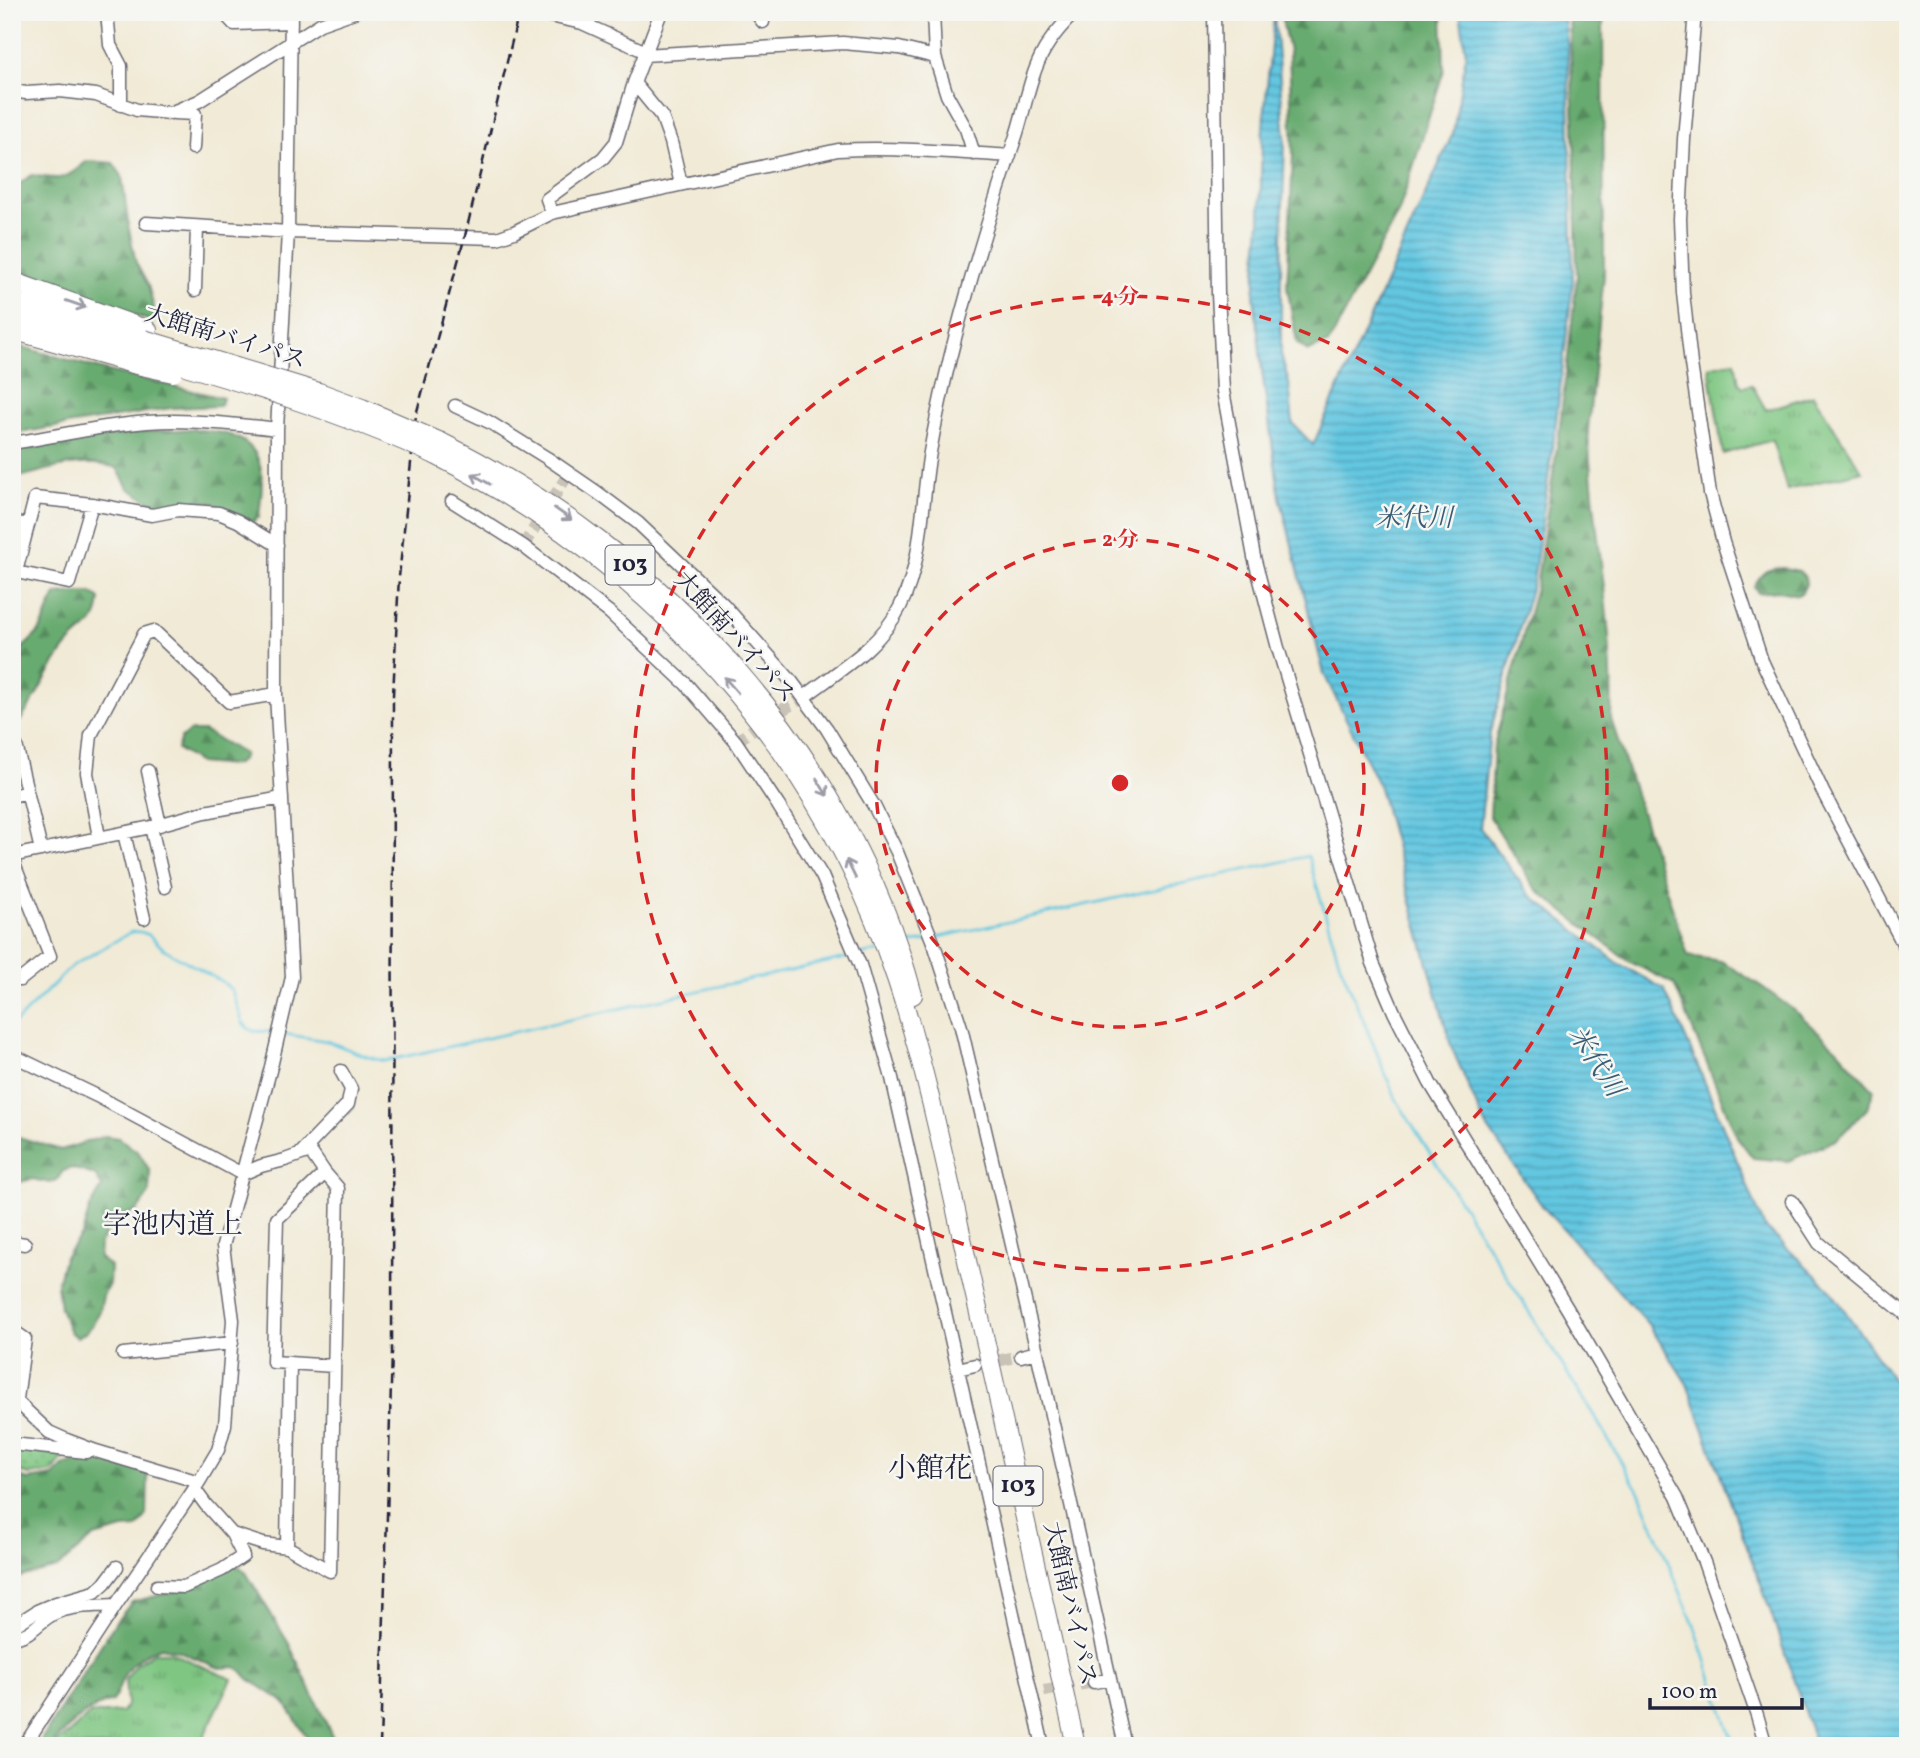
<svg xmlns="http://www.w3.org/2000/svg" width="1920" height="1758" viewBox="0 0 1920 1758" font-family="Vollkorn,'Noto Serif JP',serif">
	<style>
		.grass { fill: url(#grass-tufts); stroke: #50745e; stroke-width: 2 }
		.forest { fill: url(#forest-firs); stroke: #446656; stroke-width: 2 }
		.park { fill: url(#park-dots); stroke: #50745e; stroke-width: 2 }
		.water { fill: url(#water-rules); stroke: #42748e; stroke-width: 2 }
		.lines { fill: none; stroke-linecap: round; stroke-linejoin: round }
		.stream { stroke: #63c7e1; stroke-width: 2.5 }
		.minor-tunnel { stroke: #c8c2b7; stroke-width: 12; stroke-dasharray: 12 6; stroke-linecap: butt }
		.minor-casing { stroke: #6a6871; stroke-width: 15 }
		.highway-casing { stroke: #6a6871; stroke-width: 20 }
		.minor { stroke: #fff; stroke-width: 12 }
		.highway { stroke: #fff; stroke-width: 18 }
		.rail { stroke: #22223b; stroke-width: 2.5; stroke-dasharray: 10 5; stroke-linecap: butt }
		.highway-bridge-casing { stroke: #6a6871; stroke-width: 20; stroke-linecap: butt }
		.highway-bridge { stroke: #fff; stroke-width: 18 }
		.oneway { stroke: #9c9ca7 }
		.ring { fill: none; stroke: #d62828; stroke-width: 3.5; stroke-dasharray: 12 9 }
		.labels { text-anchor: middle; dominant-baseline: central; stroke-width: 5; stroke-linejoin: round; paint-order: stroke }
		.shield { fill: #f6f6f2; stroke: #626272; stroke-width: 2 }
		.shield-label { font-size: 23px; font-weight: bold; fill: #22223b }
		.street-label { font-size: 24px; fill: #22223b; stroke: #f6f6f2 }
		.water-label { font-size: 26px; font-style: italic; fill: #395c75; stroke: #f6f6f2 }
		.quarter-label { font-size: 28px; fill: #22223b; stroke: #f6f6f2 }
		.centre { fill: #d62828; stroke: #f6f6f2; stroke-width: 3.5 }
		.ring-label { font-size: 21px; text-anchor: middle; font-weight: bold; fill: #d62828; stroke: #f6f6f2; stroke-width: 5; stroke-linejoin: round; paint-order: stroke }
	</style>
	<defs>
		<pattern id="grass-tufts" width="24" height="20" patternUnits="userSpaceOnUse" patternTransform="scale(1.75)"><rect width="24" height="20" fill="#7fc682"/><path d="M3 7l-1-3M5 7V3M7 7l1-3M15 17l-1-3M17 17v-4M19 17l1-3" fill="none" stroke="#68a06c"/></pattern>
		<pattern id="forest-firs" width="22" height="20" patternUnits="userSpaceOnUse" patternTransform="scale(1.75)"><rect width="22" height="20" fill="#67ab70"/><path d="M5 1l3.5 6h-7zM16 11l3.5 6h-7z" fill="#548b5d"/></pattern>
		<pattern id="park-dots" width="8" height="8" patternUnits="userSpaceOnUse" patternTransform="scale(1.75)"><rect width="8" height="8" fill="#7fc682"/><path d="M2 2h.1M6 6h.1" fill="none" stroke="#68a06c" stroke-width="1.8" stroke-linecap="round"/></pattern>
		<pattern id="water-rules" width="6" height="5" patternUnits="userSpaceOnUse" patternTransform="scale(1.75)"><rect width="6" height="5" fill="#63c7e1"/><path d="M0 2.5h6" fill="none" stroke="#51a1b8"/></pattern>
	</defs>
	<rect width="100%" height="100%" fill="#f6f6f2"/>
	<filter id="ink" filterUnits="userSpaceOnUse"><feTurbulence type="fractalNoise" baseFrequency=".0143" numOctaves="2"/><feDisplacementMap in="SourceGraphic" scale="14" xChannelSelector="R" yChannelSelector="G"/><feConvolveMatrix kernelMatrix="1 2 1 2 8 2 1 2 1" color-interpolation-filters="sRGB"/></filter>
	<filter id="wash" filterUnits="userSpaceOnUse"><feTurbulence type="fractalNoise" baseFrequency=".00686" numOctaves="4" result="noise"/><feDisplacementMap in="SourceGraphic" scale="28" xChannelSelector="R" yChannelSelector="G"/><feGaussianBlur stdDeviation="1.57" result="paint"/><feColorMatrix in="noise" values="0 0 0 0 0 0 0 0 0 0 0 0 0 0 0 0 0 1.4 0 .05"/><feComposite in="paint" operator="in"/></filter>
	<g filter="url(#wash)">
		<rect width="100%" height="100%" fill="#f1ead6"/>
		<path class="grass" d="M1735,361L1739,383L1743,387L1752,385L1766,410L1813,395L1862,471L1787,490L1772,440L1723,454L1709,367Z
			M155,1652H170L232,1679L199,1746H54L91,1714L122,1712L127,1704L125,1680L137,1664Z"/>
		<path class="forest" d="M1280,12H1442L1444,70L1399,211L1329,343L1308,351L1297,343L1287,287L1293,155L1289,51Z
			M1569,12H1603L1604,275L1588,430C1592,527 1615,622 1611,719L1688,956L1721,961L1761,986L1799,1014L1837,1049L1874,1090L1867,1109L1836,1140L1788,1161L1753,1158L1737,1137L1674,984L1630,962L1559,908L1535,888L1490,817L1494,745L1536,587L1559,434L1577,278L1574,126Z
			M87,161L113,163L122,176L129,229L136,263L148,285L156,316L153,322L12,272V189L32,175C60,181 66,180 87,161Z
			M12,344L104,370L223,398L220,406L171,408L12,434Z
			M194,429C206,431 221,431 233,436C270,450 262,486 259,517L253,522L210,502L161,506L149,501L128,488L117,468C78,457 50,470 12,479V450L139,432Z
			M1783,568L1799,571L1805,577L1806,584L1802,592L1798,595L1779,591L1758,593L1754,586C1763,571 1765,569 1783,568Z
			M74,593H92L100,599C97,631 85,624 67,646C47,670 36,701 17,725H12V657C18,652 38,634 40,630C47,618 49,605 57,594Z
			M190,731H204L244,754L242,759L237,764L221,765L199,763L177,749L181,738Z
			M12,1135L61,1150L105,1136L119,1138L139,1153L150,1171L149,1194L137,1211L114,1219L100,1243L99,1258L110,1266L109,1284L103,1296L100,1311L92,1326L85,1333L77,1337L70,1332L60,1308L57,1284L64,1258L82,1234L90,1208L102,1187L95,1175L72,1168L63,1171L57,1180L50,1183L32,1179L12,1184Z
			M82,1460L141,1469L148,1476L147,1515L137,1528L123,1529L94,1537L57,1568L12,1579V1517L19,1507L17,1493L12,1489V1474L28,1480L53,1476L63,1466Z
			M232,1562L245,1571L289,1644L337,1746H307L306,1736L285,1703L249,1679L243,1672L235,1667L219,1668L179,1651L161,1647C145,1653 128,1664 122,1680C119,1689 117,1694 112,1701C86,1708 69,1726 51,1746H37L115,1623L132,1602L185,1589Z"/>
		<path class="park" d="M12,1448L66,1455L52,1472L29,1475L12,1469Z"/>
		<path class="water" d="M1460,12H1563L1568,49L1573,282L1554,438L1533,582L1490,733L1480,828L1530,895L1618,963L1664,989L1700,1071L1764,1226L1829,1288L1895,1383L1908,1396V1746H1816L1769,1607L1687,1384L1649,1325L1543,1207L1483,1121L1451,1046L1378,784L1324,674L1279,493L1262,371L1254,295L1260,222L1262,139L1274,13L1285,137L1281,274V354L1289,383L1293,424L1313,445L1453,133L1466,54Z"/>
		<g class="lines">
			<path class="stream" d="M935,938L1308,856L1340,964L1396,1099L1596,1419L1640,1494L1696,1630L1734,1746
				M905,945L929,940
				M860,955L878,951
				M12,1026L72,966L131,932H141L149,935L164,949L224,983L232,991L243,1023L248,1028L253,1031L274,1032
				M284,1034L327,1041L368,1057L385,1061L850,957"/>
		</g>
	</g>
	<g filter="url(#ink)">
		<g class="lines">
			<path class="minor-tunnel" d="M523,546L569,473
				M736,742L767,719L804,697
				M982,1364L1021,1356
				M1044,1691L1094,1682"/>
			<defs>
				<path id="minor" d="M107,12L110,45L121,66V105
					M223,12L234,24L291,22
					M755,12L763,22
					M933,12L935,57L947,95L966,129L974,154
					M1214,12L1218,294L1223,391L1254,557L1278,648L1373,963L1394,1012L1430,1083L1567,1308L1677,1497L1704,1562L1757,1715L1766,1746
					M1695,12L1684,139L1680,219L1683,293L1691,364L1710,493L1723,542L1762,661L1823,792L1908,953
					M550,16L582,23L646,52
					M644,55L843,43L899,48L935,57
					M634,83L662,117L671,142L681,184
					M12,91L26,93L60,91L96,95L137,110L170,113L199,101L320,24L354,12
					M174,113L195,114L193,148
					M552,213L547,199L603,158L616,142L634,83L661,12
					M146,223L288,232L497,238L514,232L552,213L838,150C895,147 952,152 1010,156
					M195,290L197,227
					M455,406L489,422L547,458L598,493L638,523L723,604L792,682L827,729L874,806L897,852L935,947L961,1027L1037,1352L1125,1746
					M12,443C65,435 121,421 174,421C208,421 243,425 277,429
					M452,501L523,546L610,613L686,684L736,742L778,805L822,876L860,965L892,1078L1043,1746
					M12,522L27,525
					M12,571L16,572L35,498L92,504L152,515L178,510L219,513L238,521L277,545
					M16,572L69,583L92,504
					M804,697C838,671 880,647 900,607C924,559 921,503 930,452C949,346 981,241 1015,139C1025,110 1029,76 1045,49C1053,35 1064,23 1075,12
					M12,741L16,745L41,850
					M148,771L160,825
					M12,796L27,792
					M151,827L165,887
					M124,833L144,918
					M99,837L87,773L91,735L144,634L154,631L229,702L276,694
					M12,856L151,827L205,812L282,798
					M12,859L50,956L20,980H12
					M12,1055L97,1096L242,1174
					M301,1153L348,1104L351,1089L341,1071
					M325,1173L277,1219L273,1362L334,1366
					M1792,1201L1819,1243L1908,1316
					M12,1242L25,1244
					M12,1330L25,1339L17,1399
					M123,1354L232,1343
					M1021,1356L1037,1352
					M958,1369L975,1365
					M12,1397L49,1432L67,1440L96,1451L199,1482
					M12,1444L86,1452
					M232,1534L263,1544L287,1547L330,1571L338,1188L325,1173L310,1151L285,1160L261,1166L242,1174
					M287,1547L290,1363
					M157,1586L184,1587L222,1570L243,1556L232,1534L206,1505L195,1490
					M12,1627L37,1611L56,1603L95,1592L105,1583L117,1567
					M12,1638C34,1635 38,1621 55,1613C73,1605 96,1606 116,1605
					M1094,1682L1110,1679
					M24,1746L116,1605L199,1482L218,1450L225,1425L233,1320L223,1246L271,1067L292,977L276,694L277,429L288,232L291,12"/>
				<path id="highway" d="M12,281L148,330
					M12,301L134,336
					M12,315L140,353
					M12,330L137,365
					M441,442C663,552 849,753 913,995
					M435,455C652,565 820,749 897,981C928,1075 948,1176 970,1274C1006,1431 1041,1588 1076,1746"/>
			</defs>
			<use href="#minor" class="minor-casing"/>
			<use href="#highway" class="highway-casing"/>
			<use href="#minor" class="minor"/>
			<use href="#highway" class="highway"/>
			<path class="rail" d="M380,1746L392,1352L393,695L399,577L416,415L465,236L519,12"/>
			<defs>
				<path id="highway-bridge" d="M144,339L319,392L362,408L441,442
					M140,353C242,382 339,411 435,455
					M137,365L173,373"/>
			</defs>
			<use href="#highway-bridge" class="highway-bridge-casing"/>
			<use href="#highway-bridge" class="highway-bridge"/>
		</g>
		<defs><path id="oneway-shaft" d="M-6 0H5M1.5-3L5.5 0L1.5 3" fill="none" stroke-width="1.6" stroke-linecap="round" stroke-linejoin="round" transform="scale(1.75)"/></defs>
		<g class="oneway">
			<use href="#oneway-shaft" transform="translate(76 304) rotate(19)"/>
			<use href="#oneway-shaft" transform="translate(481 479) rotate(-150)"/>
			<use href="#oneway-shaft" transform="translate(563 514) rotate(35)"/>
			<use href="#oneway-shaft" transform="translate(731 685) rotate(-131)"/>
			<use href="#oneway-shaft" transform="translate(822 787) rotate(58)"/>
			<use href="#oneway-shaft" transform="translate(851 869) rotate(-116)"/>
		</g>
	</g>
	<g class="ring">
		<circle cx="1120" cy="783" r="244"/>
		<circle cx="1120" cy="783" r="487"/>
	</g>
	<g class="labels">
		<g class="shield">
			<rect x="605.5" y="545.5" width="49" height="39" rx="5"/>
			<rect x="993.5" y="1466.5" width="49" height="39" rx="5"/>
		</g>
		<g class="shield-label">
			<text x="630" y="565">103</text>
			<text x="1018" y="1486">103</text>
		</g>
		<g class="street-label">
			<text transform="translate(225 338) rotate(17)">大館南バイパス</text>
			<text transform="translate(734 638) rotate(48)">大館南バイパス</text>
			<text transform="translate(1069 1604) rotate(77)">大館南バイパス</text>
		</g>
		<g class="water-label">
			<text x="1414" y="519">米代川</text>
			<text transform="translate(1595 1062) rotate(57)">米代川</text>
		</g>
		<g class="quarter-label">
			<text x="173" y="1225">字池内道上</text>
			<text x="930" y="1469">小館花</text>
		</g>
	</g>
	<circle cx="1120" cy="783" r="10" class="centre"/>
	<g class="ring-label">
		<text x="1120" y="303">4 分</text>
		<text x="1120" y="546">2 分</text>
	</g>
	<rect width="1920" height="1758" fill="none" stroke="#f6f6f2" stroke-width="42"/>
	<path d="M1650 1698v10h152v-10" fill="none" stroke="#22223b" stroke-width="3.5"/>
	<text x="1661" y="1698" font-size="21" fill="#22223b" stroke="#f6f6f2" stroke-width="5" paint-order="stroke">100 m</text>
</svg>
